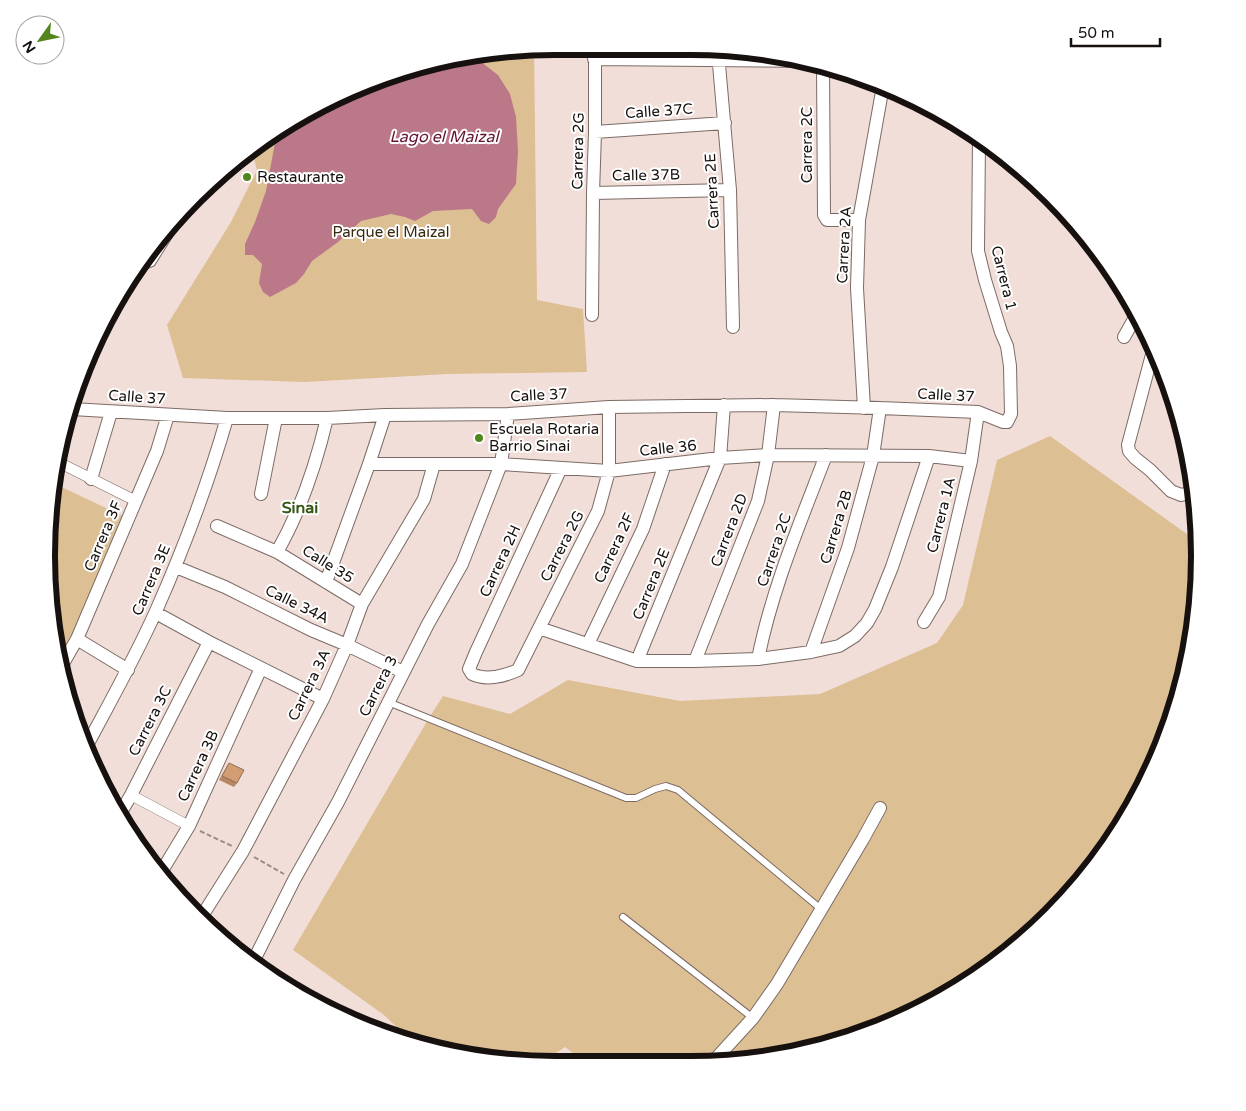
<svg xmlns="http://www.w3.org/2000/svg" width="1246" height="1111" viewBox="0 0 1246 1111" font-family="'Varela Round',sans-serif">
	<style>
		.green { fill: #ddbf94 }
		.water { fill: #bb7889 }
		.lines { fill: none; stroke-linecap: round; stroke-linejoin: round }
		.service-casing { stroke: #7c6b65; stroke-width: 8 }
		.pedestrian-casing { stroke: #7c6b65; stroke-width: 11 }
		.minor-casing { stroke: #7c6b65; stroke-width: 14 }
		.path { stroke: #9c8d89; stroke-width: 2; stroke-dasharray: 5 2.5; stroke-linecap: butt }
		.service { stroke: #fff; stroke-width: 6 }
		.pedestrian { stroke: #fff; stroke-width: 10 }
		.minor { stroke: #fff; stroke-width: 12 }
		.wall { fill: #b58763 }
		.building { fill: #d39d73; stroke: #946e50 }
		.poi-dot { fill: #52861d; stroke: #fff; stroke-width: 2 }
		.labels { text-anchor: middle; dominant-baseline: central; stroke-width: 4; stroke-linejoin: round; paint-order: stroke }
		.street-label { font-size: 15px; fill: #16100e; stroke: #fff }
		.poi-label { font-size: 15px; fill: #16100e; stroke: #fff; text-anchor: start }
		.park-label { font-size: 15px; fill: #38280e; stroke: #fff }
		.water-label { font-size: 16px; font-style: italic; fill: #641232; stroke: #fff }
		.neighbourhood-label { font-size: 16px; font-weight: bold; fill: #355615; stroke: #fff }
		.rim { fill: none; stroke: #16100e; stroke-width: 6 }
	</style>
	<rect width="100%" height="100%" fill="#f2ded8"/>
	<path class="green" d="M534,48L537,300L583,309L587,372L447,374L305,382L183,378L167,325L231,222L257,170L251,148L331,99L456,56Z
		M1050,436L1198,542L1195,622L1173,719L1131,810L1073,891L1000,960L915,1012L822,1047L724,1064H588L565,1047L540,1064H522L424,1047L414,1044L384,1015L293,950L429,718L443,696L510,714L568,680L680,701L820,694L937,643L963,605L997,460Z
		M53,483L123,516L72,636L60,657L46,556Z"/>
	<path class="water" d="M450,58H476L498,75L510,94L516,117L518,151L516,184L498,209L496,217L489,224L481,221L472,209L433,211L415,221L405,217L391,214L361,221L338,242L312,261L304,274L296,283L270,297L263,292L259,283L262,264L253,255H245V244L255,222L266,191L277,132L328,101L334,99L347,93Z"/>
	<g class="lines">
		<defs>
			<path id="service" d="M140,264L147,265L152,263L184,212
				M388,702L626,798H636L655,789L666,786L678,790L821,909
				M623,917L753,1018"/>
			<path id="pedestrian" d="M56,461L136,501
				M131,795L189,826"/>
			<path id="minor" d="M718,53L730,190L733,327
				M594,59L809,61
				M823,65L824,215L827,220H859
				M595,132L725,123
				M593,193L730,190
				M592,315L593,193L595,132V48
				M1124,337L1137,314
				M1154,347L1128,445L1129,451L1135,458L1150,470L1171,491L1181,495L1189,493L1193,490
				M864,408L857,288L859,220L883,86
				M72,409L227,418H327L385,415L508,414L609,407L774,405L880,408L978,412L1003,422H1007L1011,414L1010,366L1007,346L1001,332L985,280L978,251L979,139
				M369,464H501L609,471L720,458L768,455L929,456L971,461
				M561,468L476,652L469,669L472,674C486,681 505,676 518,670L598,511L609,471V407
				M91,479L111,412
				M261,494L276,418
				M217,526L277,552L362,604
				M277,552C301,510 316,465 327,418
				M176,567L225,587L311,630L347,645L403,672
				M326,582L369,464L385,415
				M156,613L209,642L323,699
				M924,622L939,597L971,461L978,412
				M539,628L637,661H695L758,659L811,652L839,646L855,636L867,623L875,609L892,567L929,456
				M77,639L128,670
				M588,644L643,529L665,464
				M811,652L848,548L873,456L880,408
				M758,659C772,588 801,521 826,455
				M637,661L720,458L724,405
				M695,661L758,501L768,455L774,405
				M61,667L77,639L157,451L168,415
				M86,747C110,702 135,658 156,611C184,548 208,484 227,418
				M120,814L131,795L209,642
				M160,874L189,826L261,668
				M202,916L243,851L323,699L347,645L362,604L424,499L434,464
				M252,964L294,880L338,802L428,624L462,564L501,464L508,414
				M711,1064L753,1018L777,984L863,839L880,808"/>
		</defs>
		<use href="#service" class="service-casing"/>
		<use href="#pedestrian" class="pedestrian-casing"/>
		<use href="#minor" class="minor-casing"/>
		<path class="path" d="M200,831L232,846
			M254,857L284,874"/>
		<use href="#service" class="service"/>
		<use href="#pedestrian" class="pedestrian"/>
		<use href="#minor" class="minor"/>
	</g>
	<path class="wall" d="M229,763L237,783L234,787L219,780Z"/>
	<path class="building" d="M229,763L244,770L237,783L222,776Z"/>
	<g class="poi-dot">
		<circle cx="247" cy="177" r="5"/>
		<circle cx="479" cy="438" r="5"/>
	</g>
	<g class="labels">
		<g class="street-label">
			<text transform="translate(659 111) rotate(-4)">Calle 37C</text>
			<text transform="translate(807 145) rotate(-90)">Carrera 2C</text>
			<text transform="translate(578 151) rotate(-89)">Carrera 2G</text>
			<text transform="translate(646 175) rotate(-1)">Calle 37B</text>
			<text transform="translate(712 191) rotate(-93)">Carrera 2E</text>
			<text transform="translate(844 245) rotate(-87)">Carrera 2A</text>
			<text transform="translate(1004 278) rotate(76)">Carrera 1</text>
			<text transform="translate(539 395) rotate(-3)">Calle 37</text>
			<text transform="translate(946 395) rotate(3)">Calle 37</text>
			<text transform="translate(137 397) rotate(4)">Calle 37</text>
			<text transform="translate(668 448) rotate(-6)">Calle 36</text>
			<text transform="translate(941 515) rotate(-76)">Carrera 1A</text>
			<text transform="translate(836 527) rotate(-73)">Carrera 2B</text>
			<text transform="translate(729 530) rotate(-69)">Carrera 2D</text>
			<text transform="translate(103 536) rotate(-67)">Carrera 3F</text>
			<text transform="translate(562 546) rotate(-63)">Carrera 2G</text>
			<text transform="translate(614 548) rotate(-65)">Carrera 2F</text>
			<text transform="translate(774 550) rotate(-71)">Carrera 2C</text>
			<text transform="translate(500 561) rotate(-65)">Carrera 2H</text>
			<text transform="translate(328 564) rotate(32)">Calle 35</text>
			<text transform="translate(151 580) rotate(-67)">Carrera 3E</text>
			<text transform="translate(651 584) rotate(-68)">Carrera 2E</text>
			<text transform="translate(297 604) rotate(26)">Calle 34A</text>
			<text transform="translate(309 685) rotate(-64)">Carrera 3A</text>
			<text transform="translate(378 686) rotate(-63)">Carrera 3</text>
			<text transform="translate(150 721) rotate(-63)">Carrera 3C</text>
			<text transform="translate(198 766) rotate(-65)">Carrera 3B</text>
		</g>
		<g class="poi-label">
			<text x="257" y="177">Restaurante</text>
			<text x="489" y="429">Escuela Rotaria<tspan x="489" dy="17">Barrio Sinai</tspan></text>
		</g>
		<g class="park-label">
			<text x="391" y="232">Parque el Maizal</text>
		</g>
		<g class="water-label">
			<text x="444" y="137">Lago el Maizal</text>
		</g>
		<g class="neighbourhood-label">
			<text x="300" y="508">Sinai</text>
		</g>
	</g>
	<path d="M0 0H1246V1111H0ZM555 55H691A500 500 0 0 1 1191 555V556A500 500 0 0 1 691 1056H555A500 500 0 0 1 55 556V555A500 500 0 0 1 555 55Z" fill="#fff" fill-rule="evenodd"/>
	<path class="rim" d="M555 55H691A500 500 0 0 1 1191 555V556A500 500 0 0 1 691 1056H555A500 500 0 0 1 55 556V555A500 500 0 0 1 555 55Z"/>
	<g transform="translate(40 40) rotate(237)"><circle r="24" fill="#ffffff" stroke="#a29f9f"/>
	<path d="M0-4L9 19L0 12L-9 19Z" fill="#52861d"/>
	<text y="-8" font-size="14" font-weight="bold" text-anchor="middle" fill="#16100e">N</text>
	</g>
	<path d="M1071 38v8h89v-8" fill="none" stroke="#16100e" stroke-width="2.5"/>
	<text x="1078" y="38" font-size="15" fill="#16100e" stroke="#ffffff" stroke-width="4" paint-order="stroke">50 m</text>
</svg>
